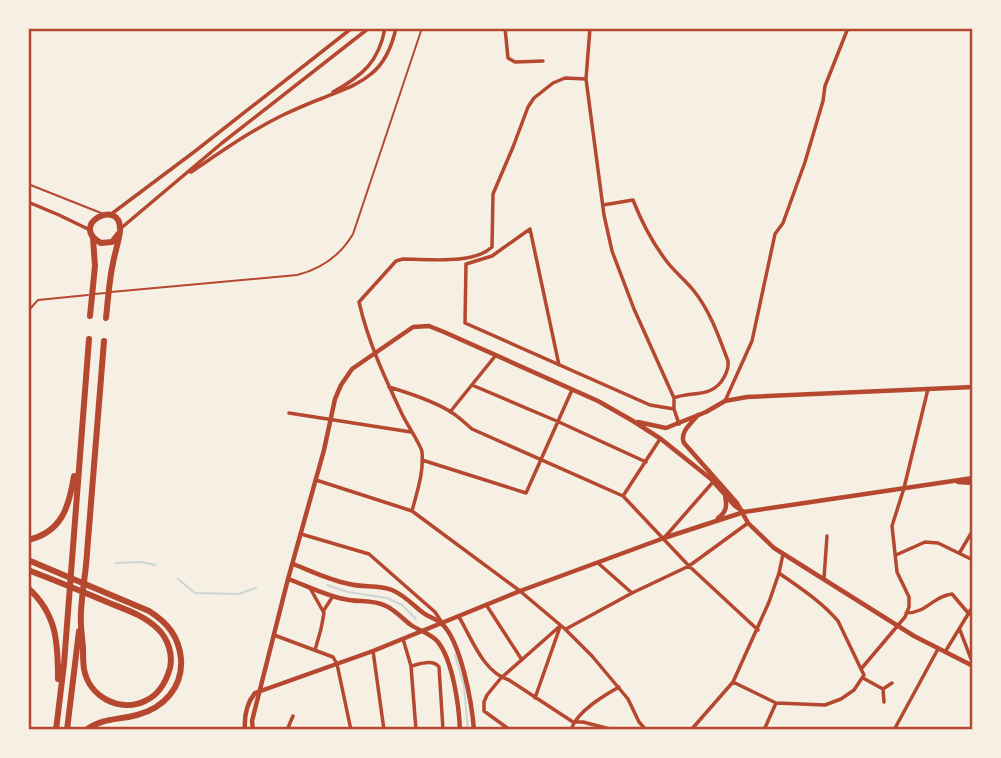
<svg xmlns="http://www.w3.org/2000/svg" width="1001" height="758" viewBox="0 0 1001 758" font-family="Overpass,sans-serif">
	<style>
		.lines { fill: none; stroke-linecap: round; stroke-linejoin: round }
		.stream { stroke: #c9d6d2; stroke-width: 2 }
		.service { stroke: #b5482f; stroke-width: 2 }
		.minor { stroke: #b5482f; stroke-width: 3.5 }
		.tertiary { stroke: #b5482f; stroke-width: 4.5 }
		.trunk { stroke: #b5482f; stroke-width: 6 }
		.neatline { fill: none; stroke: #b5482f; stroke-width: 2.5 }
	</style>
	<rect width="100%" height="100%" fill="#f6efe4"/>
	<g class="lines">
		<path class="stream" d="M116,563L142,562L155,565
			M178,579L195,593L239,594L256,588
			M327,585L348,592L387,598L402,605L416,619
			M455,655L464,686L468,730"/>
		<path class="service" d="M28,184L101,213
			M111,292L297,275C321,269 340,256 353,234L422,28
			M94,294L106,293
			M28,311L38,300L88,295"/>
		<path class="minor" d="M505,28L508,58L515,62L543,61
			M590,28L586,79L604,215L612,251L634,309L674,398V409L679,424
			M333,92C362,76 379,62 385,28
			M191,172C221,152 250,131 283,115C296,109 309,103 323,98C339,91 357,86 371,74C385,63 392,46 396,28
			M28,202L59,215L90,230
			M603,205L633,200C642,223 653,244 668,263C676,273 686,281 694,291C710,311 719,337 728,361C729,369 726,375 721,382C708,398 692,391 674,398
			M110,215L194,152L352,28
			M120,229L222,143L369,28
			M559,365L530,229L492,256L466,264L465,323L650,405L674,409
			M472,385L559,422L646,462
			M389,387C409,393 437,402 454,414C460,418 466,424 472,429L623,496L689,566L758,630
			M725,401L752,341L775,234L783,223L805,162L823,101L825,86L848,28
			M450,412L496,355
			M289,413L411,432
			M422,460L526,493L572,390
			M316,480L412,511L520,591L565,629L592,656L628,699L639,722L646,730
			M623,496L660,439
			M412,511C417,492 424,472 422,452C421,445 406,423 402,414C385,378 368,342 359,302L396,261L403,259C428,259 473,265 492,247L493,194L513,147L528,107L534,98L553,83L565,78L586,79
			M301,534L369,554L435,612L441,621
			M664,538L713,482
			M960,552L973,530
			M896,555L925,542L938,543L973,560
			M598,563L632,593
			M779,573C800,588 821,601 838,621L861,669
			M824,578L827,536
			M310,588L324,613L321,629L315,650
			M487,606L522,660
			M324,610L333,596
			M906,613C927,613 933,596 952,594L969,614
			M459,617C472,639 483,672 509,680L573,722H583L614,730
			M566,629L632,593L689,566L748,523
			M960,630L973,664
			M274,635L333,657L337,664L351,730
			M403,639L411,666L416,730
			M373,651L384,730
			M945,652L973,606
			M411,666C420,664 433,659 439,667L443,730
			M863,678L883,689L892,683
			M733,682L776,703L825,705L841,699L854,690L864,675L861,669L905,617L909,607V597L897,572L892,526L904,488L928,389
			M883,689L884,702
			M535,698L560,627
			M287,730L293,716
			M510,730L484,711V702L487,695L501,678L560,626
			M571,730C576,712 603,696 619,687
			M691,730L733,682L769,602L779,573L783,554
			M764,730L776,703
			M894,730L938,649"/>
		<path class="tertiary" d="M698,415C692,423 679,432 684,443L737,503L748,523L774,548L914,636L973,666
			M638,422L666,428L706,412L725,401L747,397L973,387
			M958,482L973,483
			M718,518C727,512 727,505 725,495
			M293,564C311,571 329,580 349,584C363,588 378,584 392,590C404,595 412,604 422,612C428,617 435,618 441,623C461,640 472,704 474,730
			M288,579C308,586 328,597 349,600C361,602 374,600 386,606C395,610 403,619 411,625C420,631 432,634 438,642C453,661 459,706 460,730
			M245,730C244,717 247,703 255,693L373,651L520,591L664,538L744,512L973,478
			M253,730L252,721L288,579L324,450L335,399L341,385L352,369L413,327L429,326L444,332L598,401L633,421L661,439L711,479L735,506L744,512"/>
		<path class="trunk" d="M90,316L95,266L93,238
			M106,318C108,300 109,281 113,263C115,252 119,241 120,231C122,196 67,225 101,243L112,242L119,233
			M28,540C62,532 69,507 74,476
			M28,560L149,611C168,623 179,637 181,659C183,687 164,708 137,715C119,720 101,718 86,730
			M28,570C54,580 81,591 107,602C124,609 144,615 158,629C168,639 173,654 170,668C166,682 159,695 145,701C120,713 89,697 84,669C83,662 83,655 83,648C82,636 80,623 81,611C82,592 86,572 87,553C93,482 98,412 104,341
			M28,588C57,614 58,643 58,679
			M56,730L64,664L89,339
			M67,730L79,631"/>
	</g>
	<rect width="1001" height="758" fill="none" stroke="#f6efe4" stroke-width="60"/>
	<rect x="30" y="30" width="941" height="698" class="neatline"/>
</svg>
